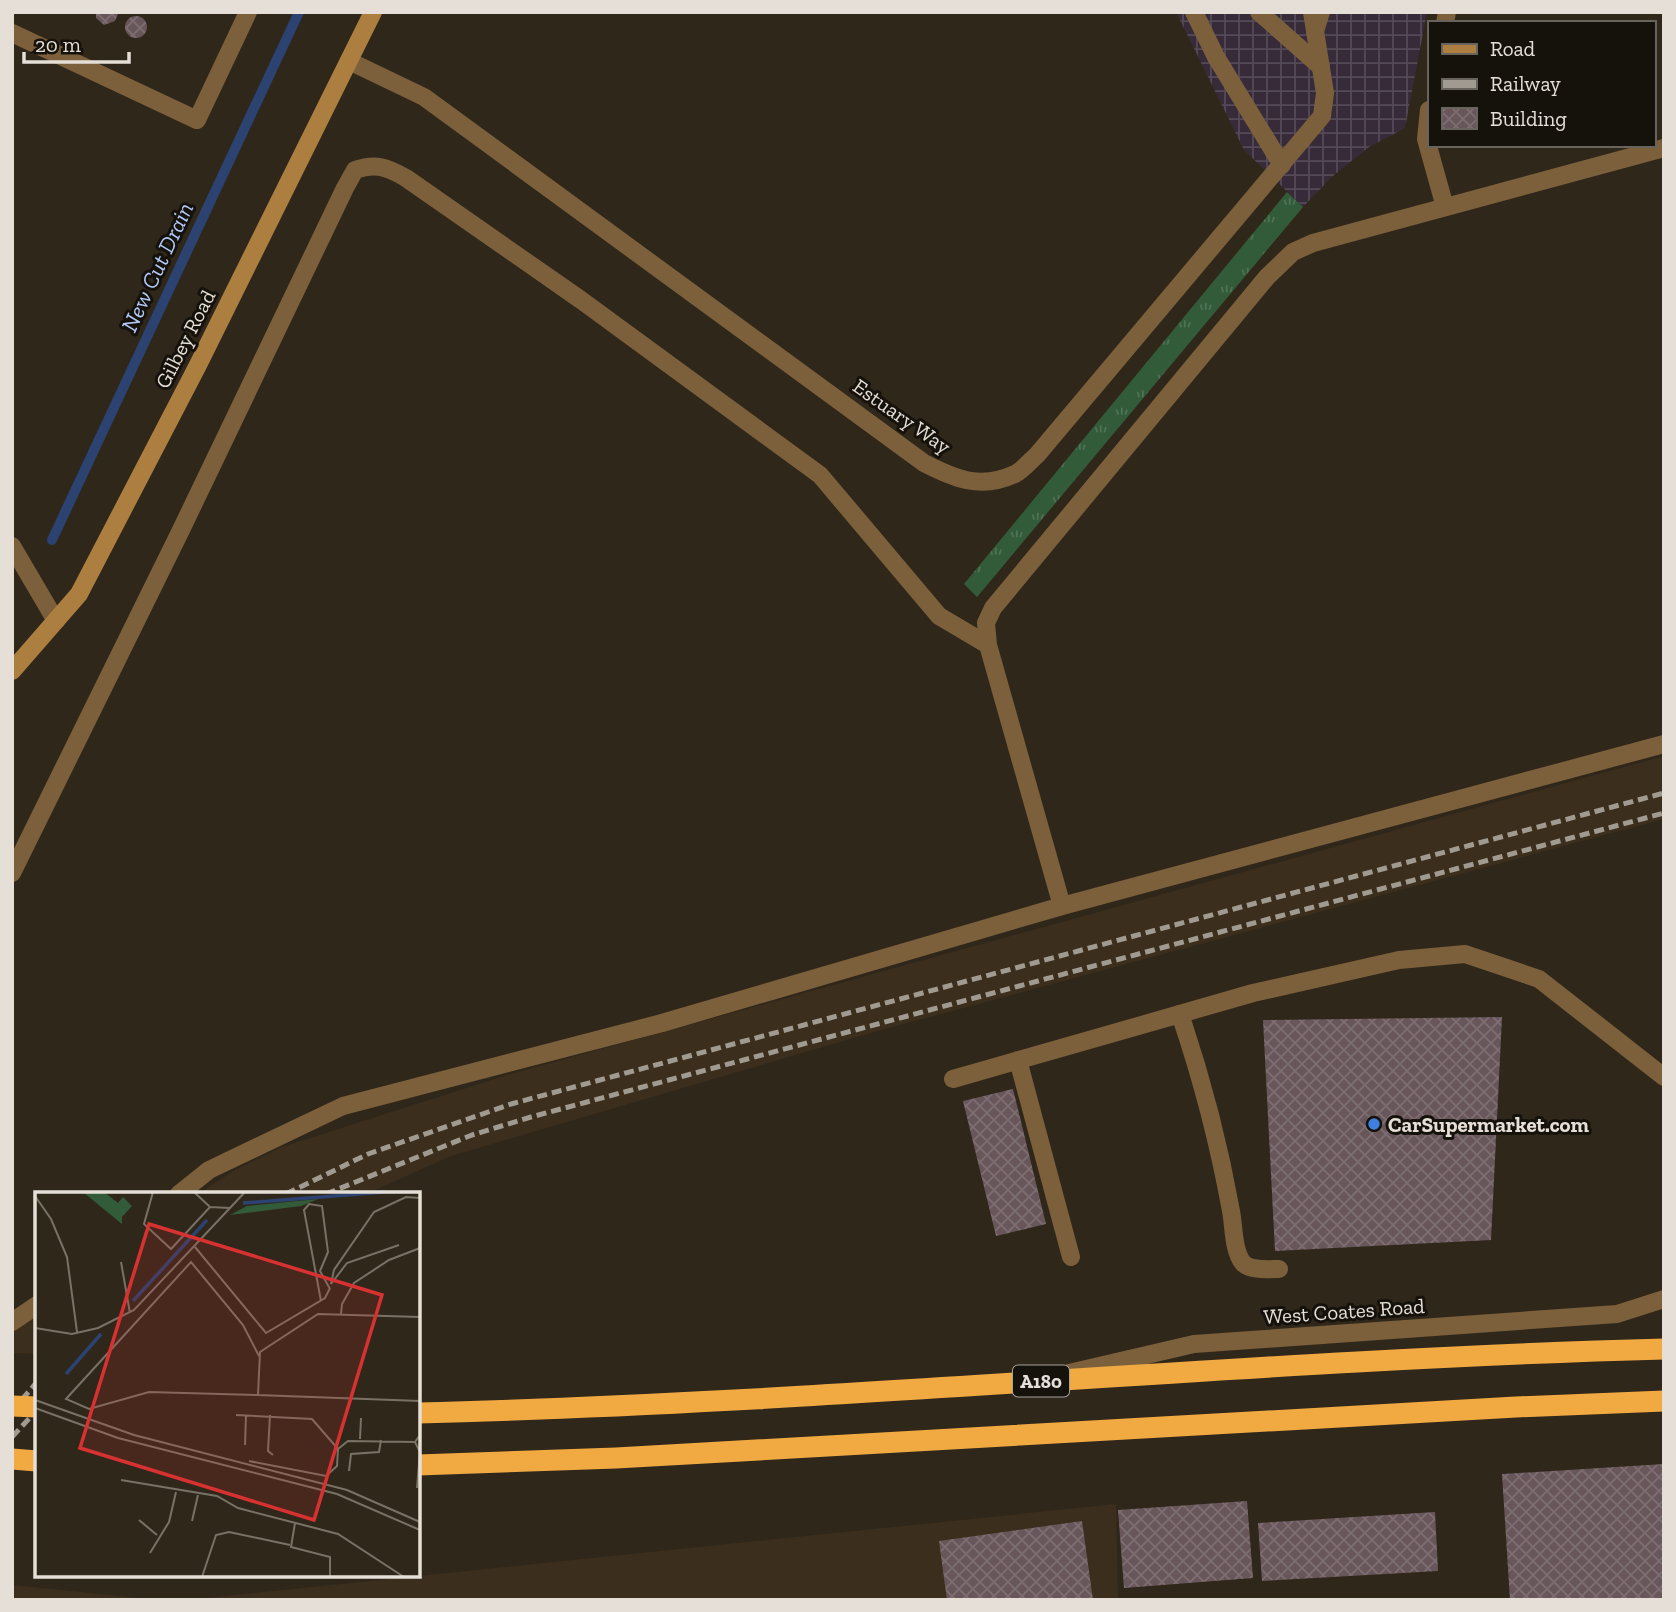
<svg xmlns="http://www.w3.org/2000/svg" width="1676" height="1612" viewBox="0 0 1676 1612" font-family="'Zilla Slab',serif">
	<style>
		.built { fill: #3b2e1c }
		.industrial { fill: url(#industrial-grid) }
		.grass { fill: url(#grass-tufts) }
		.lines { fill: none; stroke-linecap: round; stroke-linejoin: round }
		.stream { stroke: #2c4270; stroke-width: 10 }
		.building { fill: url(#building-cross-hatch) }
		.lane { stroke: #7c603b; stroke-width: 18 }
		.street { stroke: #7c603b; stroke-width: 18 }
		.secondary { stroke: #ac7e40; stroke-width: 18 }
		.highway { stroke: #f1aa42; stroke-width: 21 }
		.rail { stroke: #a19a91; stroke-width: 5; stroke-dasharray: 10 5; stroke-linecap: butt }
		.highway-bridge { stroke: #f1aa42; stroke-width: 21 }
		.shop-dot { fill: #3f7fe0; stroke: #15110b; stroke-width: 2.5 }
		.labels { text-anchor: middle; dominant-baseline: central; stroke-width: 6; stroke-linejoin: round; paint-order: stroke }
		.shield { fill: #15110b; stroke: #a7a19a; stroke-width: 2 }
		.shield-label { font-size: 19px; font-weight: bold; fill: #e5dfd7 }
		.street-label { font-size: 21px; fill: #e5dfd7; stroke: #15110b }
		.poi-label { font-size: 21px; font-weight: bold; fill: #e5dfd7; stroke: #15110b; text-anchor: start }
		.water-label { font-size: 23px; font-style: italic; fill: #b3caf7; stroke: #15110b }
		.inset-river { fill: none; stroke: #2c4270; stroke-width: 3.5 }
		.inset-road { fill: none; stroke: #787166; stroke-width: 2 }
		.view { fill: #d73131; fill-opacity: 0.15; stroke: #d73131; stroke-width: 3.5 }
		.inset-edge { fill: none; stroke: #e5dfd7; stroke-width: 3.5 }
	</style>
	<defs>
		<pattern id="industrial-grid" width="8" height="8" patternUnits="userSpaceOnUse" patternTransform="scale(1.75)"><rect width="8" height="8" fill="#372b3a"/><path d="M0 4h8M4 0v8" fill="none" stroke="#544956"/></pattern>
		<pattern id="grass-tufts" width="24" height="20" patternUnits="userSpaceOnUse" patternTransform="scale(1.75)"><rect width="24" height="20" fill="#325b3a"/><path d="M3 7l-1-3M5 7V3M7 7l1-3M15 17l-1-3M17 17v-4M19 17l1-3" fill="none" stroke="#507256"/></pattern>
		<pattern id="building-cross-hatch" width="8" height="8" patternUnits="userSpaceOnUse" patternTransform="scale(1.75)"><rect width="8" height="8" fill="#68565b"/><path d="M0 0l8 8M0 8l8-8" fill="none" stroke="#7d6e72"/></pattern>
	</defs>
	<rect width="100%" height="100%" fill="#30271b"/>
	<path class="built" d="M1664,756V819L874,1032L451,1156L366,1194H198L235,1170L282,1147L507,1075Z
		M37,1312V1354L12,1353V1331Z
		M1116,1504L1118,1600H187Z
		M12,1585L159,1600H12Z"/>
	<path class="industrial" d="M1176,12H1427L1405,128L1369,147L1334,175L1303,207L1244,150Z"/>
	<path class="grass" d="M1287,192L1303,207L977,597L964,584Z"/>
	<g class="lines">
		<path class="stream" d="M52,540L299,12"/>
	</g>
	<path class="building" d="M96,12H118V14L115,21L104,25L96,18Z
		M125 27a11 11 0 1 1 22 0a11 11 0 1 1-22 0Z
		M1502,1017L1491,1240L1275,1251L1263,1020Z
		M1013,1089L1046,1224L996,1236L963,1101Z
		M1664,1464V1600H1510L1502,1474Z
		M1247,1501L1253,1578L1124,1588L1118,1510Z
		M1435,1512L1438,1571L1262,1581L1258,1523Z
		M1082,1521L1093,1600H947L939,1541Z"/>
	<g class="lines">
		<path class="lane" d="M1194,12L1216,57L1282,165
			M1259,12L1321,67
			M1312,12L1315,31L1321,12
			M1445,23L1447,12
			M12,33L197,120L248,12
			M1429,110L1426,139L1445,207
			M1664,148L1313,243L1293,252L1267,277L993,608L986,623L988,645L1062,906L1664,744
			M12,546L56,621
			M12,873L181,530L345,188L355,170C376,163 387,167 406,178L581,300L820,475L939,616L988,645
			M1018,1060L1071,1257
			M953,1079L1180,1014C1202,1079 1219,1144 1231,1211C1234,1226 1233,1251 1243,1263C1250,1271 1269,1269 1279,1269
			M179,1194L209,1170L343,1106L662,1023L1062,906
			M12,1322L37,1305"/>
		<path class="street" d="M349,61L424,97L924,463C955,479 981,490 1015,474C1023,470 1030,461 1037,455L1322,116L1325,93L1315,31
			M1180,1014L1253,993L1399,960L1465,954L1539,979L1664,1077
			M1069,1373L1194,1344L1617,1314L1664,1299"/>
		<path class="secondary" d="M12,671L79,594L198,365L373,12"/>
		<path class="highway" d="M418,1413C834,1403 1248,1360 1664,1349
			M12,1459L37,1461
			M418,1465L616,1458L1516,1407L1664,1401"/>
		<path class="rail" d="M286,1194L368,1154L511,1104L1664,793
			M326,1194L472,1135L531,1117L1664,813
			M12,1411L37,1382
			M12,1437L37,1410"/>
		<path class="highway-bridge" d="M12,1406L37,1407"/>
	</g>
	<circle class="shop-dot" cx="1374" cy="1124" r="7"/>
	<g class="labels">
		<rect class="shield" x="1013" y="1365.5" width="56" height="31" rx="5"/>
		<g class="shield-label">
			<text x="1041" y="1381">A180</text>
		</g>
		<g class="street-label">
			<text transform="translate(185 339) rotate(-63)">Gilbey Road</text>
			<text transform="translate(902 416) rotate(35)">Estuary Way</text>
			<text transform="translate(1344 1311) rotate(-4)">West Coates Road</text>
		</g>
		<g class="poi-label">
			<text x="1388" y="1124">CarSupermarket.com</text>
		</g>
		<g class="water-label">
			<text transform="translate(157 267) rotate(-65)">New Cut Drain</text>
		</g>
	</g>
	<g transform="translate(35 1192)">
		<rect width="385" height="385" fill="#30271b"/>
		<path d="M48,0H69L83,11L88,5L97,14L87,25V32Z" fill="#325b3a"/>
		<path d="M283,7L266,14L195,23L212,14Z" fill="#325b3a"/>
		<path class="inset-river" d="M208,11L350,0M98,109L172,28M31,182L66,142"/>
		<path class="inset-road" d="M118,0L109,32L136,57L175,15L195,16M159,0L175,15M0,4L16,27L32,65L42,140M364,53L312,71L296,92L299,78L339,20L371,5L385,6M160,55L231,141L290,106L295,96M86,70L95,121M286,109L269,18L274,12L287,14L293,60L285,79L295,97M306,122L307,112L319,91L354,68L385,56M385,125L283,122L225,160L223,203L385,209M0,136L37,142L63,136L99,118L210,0M223,203L114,200L54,217L31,207L156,70L208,133L224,164M0,208L99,243L312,298L385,330M0,216L83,246L302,302L385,338M201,223L277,227L303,257M235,223L233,259L238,263M325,247L326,226M210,253L211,223M214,269L291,284L302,274L303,257L313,249L380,250M314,279L316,262L344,260L346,248M86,288L182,304L203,316L303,342L369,385M382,296L385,260L380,250L385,243M104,328L122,343M157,329L163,303M260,331L256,355L295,365V385M115,361L134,330L141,300M167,385L181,343L194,340L255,353"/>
		<path class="view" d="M114,32L347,103L279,328L45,256Z"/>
		<rect width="385" height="385" class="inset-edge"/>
	</g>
	<rect width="1676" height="1612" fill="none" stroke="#e5dfd7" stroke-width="28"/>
	<rect x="1428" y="21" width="228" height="126" fill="#15110b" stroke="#68635d" stroke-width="2"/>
	<rect x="1442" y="44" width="35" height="10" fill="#ac7e40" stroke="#68635d" stroke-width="2"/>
	<text x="1490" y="56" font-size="21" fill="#e5dfd7">Road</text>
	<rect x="1442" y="79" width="35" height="10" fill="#a19a91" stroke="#68635d" stroke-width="2"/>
	<text x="1490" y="91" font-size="21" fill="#e5dfd7">Railway</text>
	<rect x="1442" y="108" width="35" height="21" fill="url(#building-cross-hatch)" stroke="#68635d" stroke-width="2"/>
	<text x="1490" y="126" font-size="21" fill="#e5dfd7">Building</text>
	<path d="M24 52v10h105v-10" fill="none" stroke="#e5dfd7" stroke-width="3.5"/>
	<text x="35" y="52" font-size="21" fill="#e5dfd7" stroke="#15110b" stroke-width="5" paint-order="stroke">20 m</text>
</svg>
